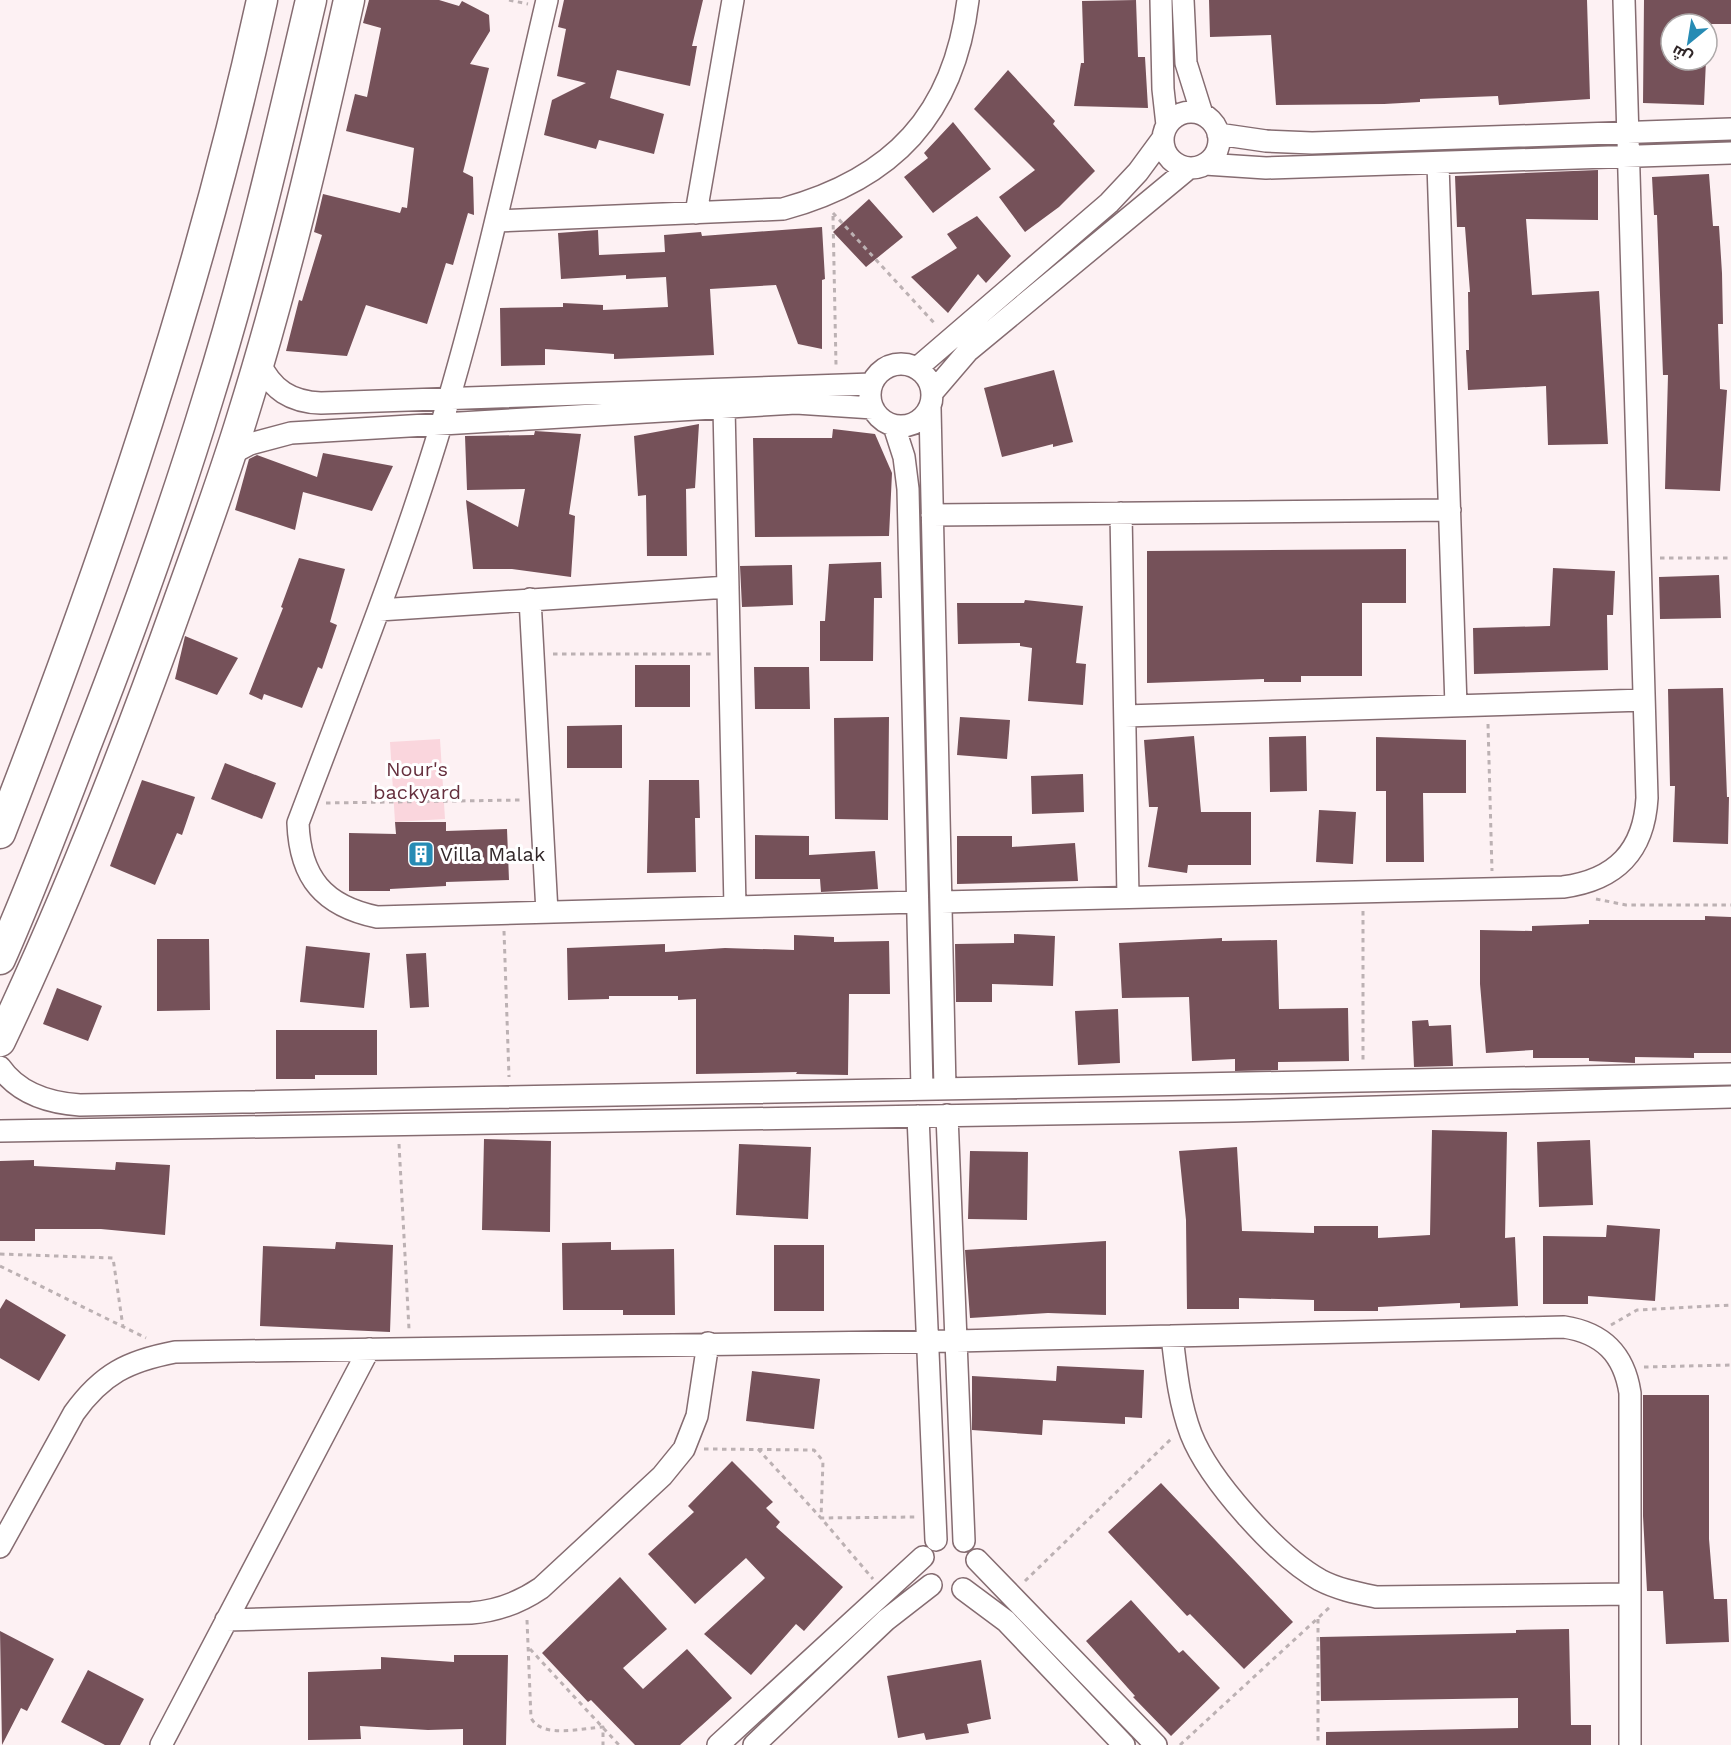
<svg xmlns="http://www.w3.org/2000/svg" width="1731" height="1745" viewBox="0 0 1731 1745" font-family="'Work Sans',Cairo,sans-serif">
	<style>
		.green { fill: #fad6dd }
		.building { fill: #755159 }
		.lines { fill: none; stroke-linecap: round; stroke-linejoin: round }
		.street-casing { stroke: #856c71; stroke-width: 24 }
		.secondary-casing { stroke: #856c71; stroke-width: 33 }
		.path { stroke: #bcb1b3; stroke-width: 3; stroke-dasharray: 4.5 4.5; stroke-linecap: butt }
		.street { stroke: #fff; stroke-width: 21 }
		.secondary { stroke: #fff; stroke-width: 30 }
		.labels { text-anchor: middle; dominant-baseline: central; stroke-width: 6; stroke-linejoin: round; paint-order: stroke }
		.park-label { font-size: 20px; fill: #66303e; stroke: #fff }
		.poi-label { font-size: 20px; fill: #312729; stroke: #fff; text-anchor: start }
	</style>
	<rect width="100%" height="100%" fill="#fdf1f3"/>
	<path class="green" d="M440,739L445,819L395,822L390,742Z"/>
	<path class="building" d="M369,0H439L459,6L462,1L489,15L490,31L470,64L489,68L463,172L473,177L474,215L468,213L453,265L446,263L427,324L366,305L347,356L286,351L299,300L302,301L322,235L314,232L323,194L400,213L402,207L407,208L414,148L346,131L355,94L367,97L381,28L363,23Z
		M564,0H703L692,46H697L690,86L617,70L610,98L664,114L654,154L599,140L596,149L544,135L552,100L586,83L557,76L566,29L558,27Z
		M1136,0L1138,57H1145L1148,108L1074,106L1081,63H1084L1082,1Z
		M1209,0H1587L1590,99L1499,105L1498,96L1420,99V102L1384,104L1276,105L1271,35L1210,37Z
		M1644,0H1731V24H1671V60H1706L1704,105L1643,103Z
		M1008,70L1055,121L1053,124L1095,171L1059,207L1025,232L999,197L1035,170L974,109Z
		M953,122L991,169L933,213L904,177L928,158L924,153Z
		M1598,170V220L1526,219L1532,295L1599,291L1608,444L1548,445L1546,386L1468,390L1466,350H1469L1468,292H1470L1465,227H1457L1455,176Z
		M1709,174L1713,226H1719L1722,273L1723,324H1718L1720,389L1727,390L1720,491L1665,489L1668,375H1663L1657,215H1654L1652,177Z
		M869,199L903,237L866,267L833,232Z
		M977,216L1011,256L986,283L978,274L948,313L911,277L957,248L947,234Z
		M822,227L825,279L822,280V349L798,344L776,285L710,289L714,355L614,359V354L545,349V365L501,366L500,308L563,307V303L603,305V310L668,307L666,277L626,279V275L561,279L558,233L598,230L599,255L665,252L664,235L701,232L702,236Z
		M1054,370L1073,442L1053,447V444L1002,457L984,388Z
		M699,424L695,488L686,489L687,556H647L646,495L638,496L634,436Z
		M833,429L875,434L892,473L889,536L755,537L753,438H832Z
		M535,431L581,434L569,514L575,516L571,577L512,569H473L466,500L518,527L525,489L467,490L465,436L534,435Z
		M323,453L393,466L372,511L303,492L295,530L235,510L249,459L257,455L317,477Z
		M1406,549V603H1362V676H1301V682H1264V679L1147,683V551Z
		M299,558L345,569L330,622L337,625L322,669L318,667L302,708L264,694L262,700L249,694L283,608L281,607Z
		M881,562L882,598H874L873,661H820V621H825L829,564Z
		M792,565L793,605L742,607L740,566Z
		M1553,568L1615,571L1613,615H1607L1608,670L1474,674L1473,628L1550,626Z
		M1719,575L1721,618L1660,619L1659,577Z
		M1025,600L1083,606L1076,663L1086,664L1083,705L1028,701L1032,648L1020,646V643L958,644L957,603H1024Z
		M185,636L238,658L217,695L175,679Z
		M635,665H690V707H635Z
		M754,667H809L810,709H755Z
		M1723,688L1727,797H1729L1728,844L1673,842L1675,786H1670L1668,689Z
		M889,717L888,820L835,819L834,718Z
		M960,717L1010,720L1007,759L957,755Z
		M622,725V768H567V726Z
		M1194,736L1201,812H1251V865H1188L1187,873L1148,867L1158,807H1149L1144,740Z
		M1306,736L1307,791L1270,792L1269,737Z
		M1376,737L1466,740V793H1423L1424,862H1386V791H1376Z
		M225,763L276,783L262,819L211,799Z
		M1083,774L1084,812L1032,814L1031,776Z
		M142,780L195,797L182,835L177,833L155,885L110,866Z
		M649,780H699L700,818H695L696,872L647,873Z
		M1319,810L1356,812L1353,864L1316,862Z
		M395,822H446V831L507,829L509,880L446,882V886L390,889V891H349V833L396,834Z
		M755,835L809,836V855L875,851L878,889L821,892L820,879H755Z
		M957,836H1012V847L1075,843L1078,881L957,884Z
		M1705,916L1731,917V1053H1694V1058L1635,1057V1063L1589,1061V1058H1533V1050L1486,1053L1480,984V930L1532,931V926L1589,924V920H1705Z
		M1014,934L1055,936L1053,986L992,984V1002H956L955,944L1014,943Z
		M794,935L834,937V942L889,941L890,994H849L848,1075L796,1074L797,1072L696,1074V999L678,1000V996H609V999L568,1000L567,948L665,944V952L725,948L794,950Z
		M1222,938V941L1277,940L1279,1009L1348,1008L1349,1061L1278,1062V1070L1235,1071V1059L1192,1061L1189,997L1122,998L1119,943Z
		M157,939H209L210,1010L157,1011Z
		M306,946L370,953L364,1008L300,1002Z
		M426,953L429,1007L410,1008L406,954Z
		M57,988L102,1006L88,1041L43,1024Z
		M1118,1009L1120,1063L1078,1065L1075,1011Z
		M1428,1020L1429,1026L1451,1025L1453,1066L1414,1067L1412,1021Z
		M276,1030H377V1075H315V1079H276Z
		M1432,1130L1507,1132L1505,1238L1515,1237L1518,1306L1460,1308V1303L1378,1307V1311H1314V1300L1239,1298V1309H1187L1186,1220L1179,1151L1237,1147L1242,1231L1314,1233V1226H1378V1238L1430,1235Z
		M484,1139L551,1141L550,1232L482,1230Z
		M1590,1140L1593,1205L1539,1207L1537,1142Z
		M739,1144L811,1147L808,1219L736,1215Z
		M970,1151L1028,1152L1027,1220L968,1219Z
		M34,1160V1166L115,1170L116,1162L170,1165L165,1235L101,1229H35V1241H0V1161Z
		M1607,1225L1660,1229L1655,1301L1588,1296V1304H1543V1236L1606,1237Z
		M1106,1241V1315L1048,1313L970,1318L965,1250Z
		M336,1242L393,1245L390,1332L260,1326L263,1246L335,1249Z
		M611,1242V1250L674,1249L675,1315H623V1310H563L562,1243Z
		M774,1245H824V1311H774Z
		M6,1299L66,1335L39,1381L0,1358V1309Z
		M1057,1366L1144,1370L1142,1418L1125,1417V1424L1043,1420L1042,1435L972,1430V1376L1056,1381Z
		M752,1371L820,1379L814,1429L746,1421Z
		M1643,1395H1709V1539L1714,1599H1727L1729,1642L1666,1644L1663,1591H1647L1643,1516Z
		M732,1461L773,1502L766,1508L780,1522L776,1527L843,1587L804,1631L796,1624L751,1675L704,1634L765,1578L746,1558L695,1604L648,1554L694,1512L688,1506Z
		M1161,1483L1293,1622L1244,1669L1190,1614L1187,1616L1108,1532Z
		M620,1577L667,1629L623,1668L643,1689L687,1649L732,1698L680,1745H635L591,1700L588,1702L542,1653Z
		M1131,1600L1179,1653L1183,1650L1220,1688L1171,1736L1133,1697L1135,1696L1086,1641Z
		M1569,1629L1571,1725H1591V1745H1326V1732L1518,1728V1698L1321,1701L1320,1637L1516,1633V1630Z
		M0,1631L54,1659L27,1711L21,1708L2,1745Z
		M454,1655H508L506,1745H463V1729L428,1730L360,1726L361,1739L308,1740V1672L381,1669V1657L454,1662Z
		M981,1660L991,1719L967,1724L969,1733L926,1740L924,1733L898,1738L887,1676Z
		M88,1670L144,1699L120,1745H105L61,1722Z"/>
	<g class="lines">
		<defs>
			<path id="street" d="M547,0C514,141 484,283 442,422C401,559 348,690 298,823C300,878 324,906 377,917L917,902
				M1161,0L1163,89L1167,125
				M1183,0L1186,63L1202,114
				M1163 140a28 28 0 1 1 56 0a28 28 0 1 1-56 0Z
				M1218,134L1266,141L1312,143L1731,129
				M1205,164L1266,168L1731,153
				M1438,164L1456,706
				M696,213L733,0
				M496,221L783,209C893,179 954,115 968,0
				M259,362C272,390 291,402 321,403L872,384
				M870 395a31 31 0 1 1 62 0a31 31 0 1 1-62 0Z
				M917,368L1109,203L1138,172L1163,138
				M932,393L968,351L1189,168
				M724,407L735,907
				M930,408L945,1089
				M894,426L904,457L908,489L922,1089
				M231,454L250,444L291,433L796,403L873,408
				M1121,513L1128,897
				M932,515L1450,510
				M530,599L547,912
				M379,610L728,587
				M1125,716L1644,700
				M941,902L1563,887C1616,880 1644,851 1647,798L1624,0
				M0,1067C18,1093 49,1103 80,1105L1731,1074
				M947,1115L964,1541
				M918,1116L936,1540
				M0,1131L1234,1111L1731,1097
				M1172,1336C1176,1370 1179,1402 1191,1434C1209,1480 1277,1556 1320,1580C1337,1589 1357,1593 1376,1597L1630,1594
				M0,1547L74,1413C102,1374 128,1361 175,1352L956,1341L1564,1327C1603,1333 1624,1354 1630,1393V1745
				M977,1560L1156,1745
				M963,1589L1006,1621L1124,1745
				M226,1620L471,1613C498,1611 519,1603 541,1588L662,1476L684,1449L697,1416L708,1343
				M161,1745L369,1349
				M718,1745L923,1557
				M754,1745L886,1620L931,1585"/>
			<path id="secondary" d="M0,833C106,561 200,285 262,0
				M0,959C31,889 58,818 85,747C130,632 172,516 208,398C249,267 280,133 311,0
				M0,1041C68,898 126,750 179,601C201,540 223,480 242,418C285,281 318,140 349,0"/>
		</defs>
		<use href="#street" class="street-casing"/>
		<use href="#secondary" class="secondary-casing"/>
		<path class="path" d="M509,0L528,4
			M833,213L936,325
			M833,216L836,365
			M1660,558H1731
			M553,654H711
			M1488,724L1492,871
			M326,803L521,800
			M1596,899L1626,905H1731
			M1363,911V1060
			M504,931L509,1077
			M399,1144L409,1329
			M0,1254L113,1258L123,1327
			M0,1266L146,1338
			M1611,1325L1637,1310L1731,1305
			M1644,1367L1731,1365
			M704,1449L814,1450L823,1461L821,1518L915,1517
			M758,1449L821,1518L873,1579
			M1025,1581L1171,1439
			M1318,1619V1745
			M527,1620L531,1718C542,1739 582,1728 603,1727V1745
			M530,1649L619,1745
			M1180,1745L1331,1606"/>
		<use href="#street" class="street"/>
		<use href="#secondary" class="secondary"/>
	</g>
	<defs>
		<symbol id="building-square" viewBox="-11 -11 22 22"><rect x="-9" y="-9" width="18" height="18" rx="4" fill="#268bb4" stroke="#fff"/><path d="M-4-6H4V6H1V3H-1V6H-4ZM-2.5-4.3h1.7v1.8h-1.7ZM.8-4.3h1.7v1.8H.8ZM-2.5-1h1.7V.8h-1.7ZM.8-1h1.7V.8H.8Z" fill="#fff"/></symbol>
	</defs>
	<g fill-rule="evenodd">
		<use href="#building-square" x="406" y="839" width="30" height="30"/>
	</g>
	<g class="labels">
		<g class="park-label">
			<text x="417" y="769">Nour's<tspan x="417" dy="23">backyard</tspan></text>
		</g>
		<g class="poi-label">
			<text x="440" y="854">Villa Malak</text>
		</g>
	</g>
	<g transform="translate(1689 42) rotate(210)"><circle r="28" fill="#ffffff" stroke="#ada9a9" stroke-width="1.5"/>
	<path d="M0-4.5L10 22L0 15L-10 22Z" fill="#268bb4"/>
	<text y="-9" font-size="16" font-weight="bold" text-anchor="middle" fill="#312729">ش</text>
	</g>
</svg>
